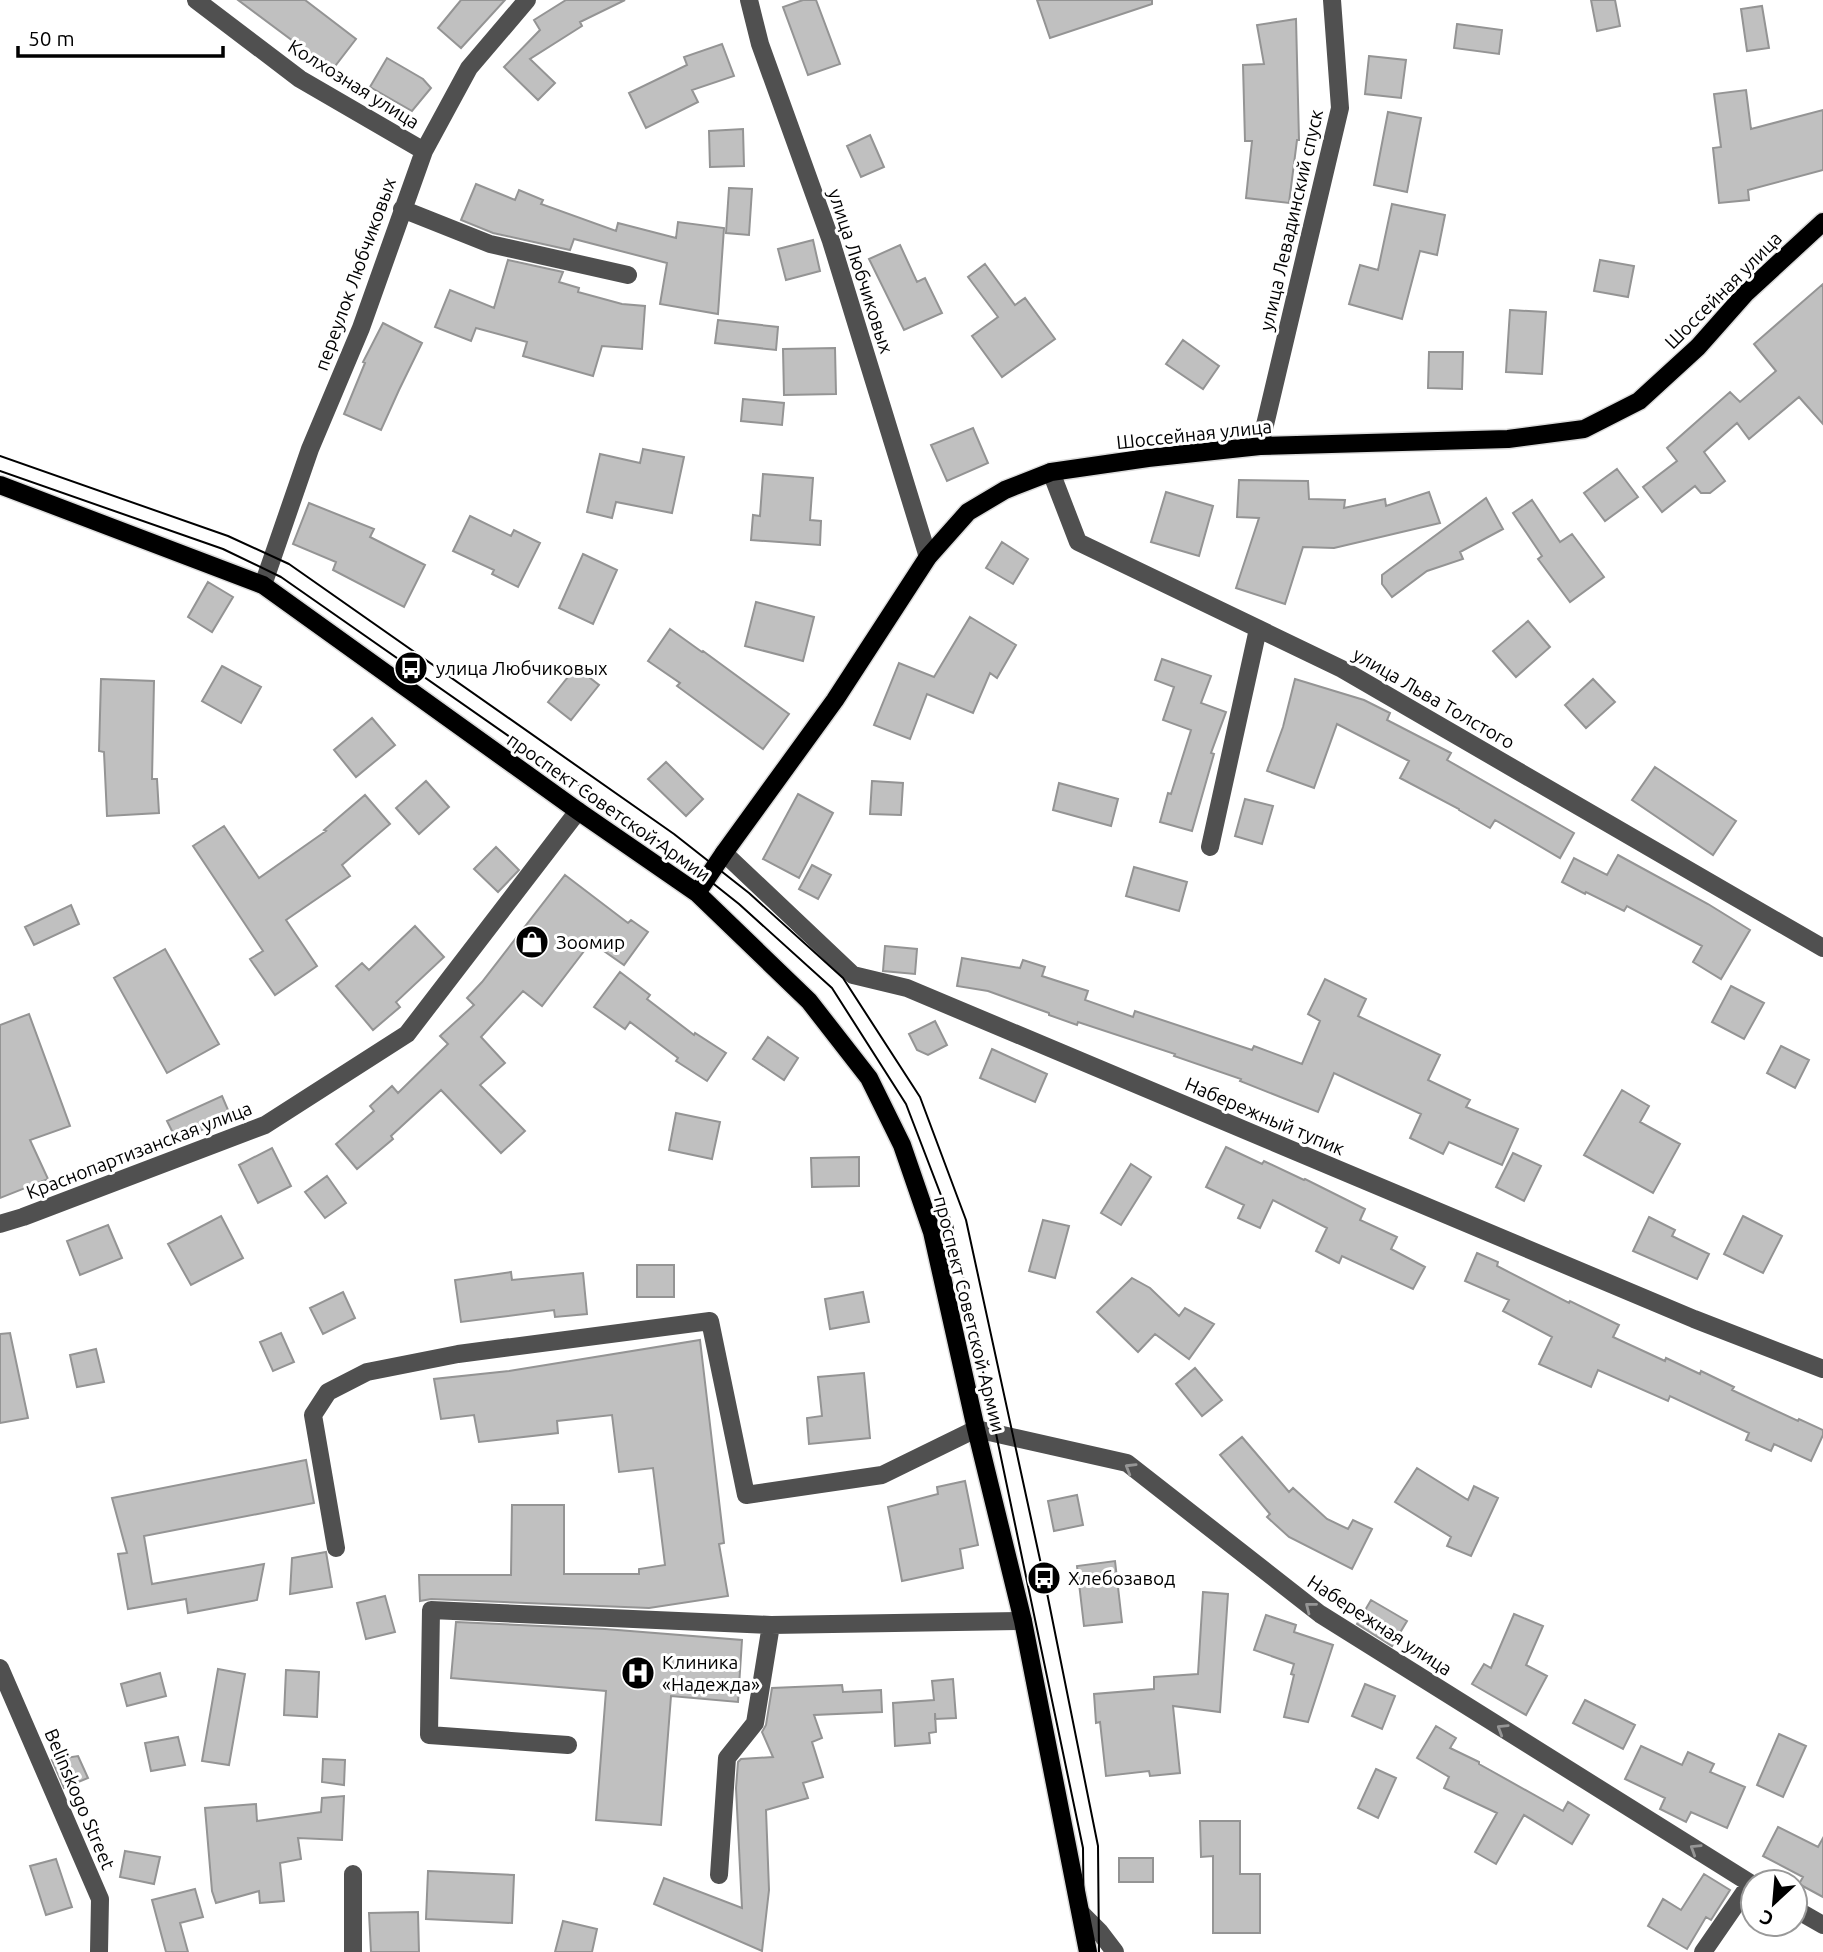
<svg xmlns="http://www.w3.org/2000/svg" width="1823" height="1952" viewBox="0 0 1823 1952" font-family="Ubuntu,sans-serif">
	<style>
		.building { fill: #c0c0c0; stroke: #949494; stroke-width: 2 }
		.lines { fill: none; stroke-linecap: round; stroke-linejoin: round }
		.major-casing { stroke: #dbdbdb; stroke-width: 21 }
		.minor { stroke: #505050; stroke-width: 18 }
		.major { stroke: #000; stroke-width: 18 }
		.tram { stroke: #000; stroke-width: 2 }
		.oneway { stroke: #969696 }
		.labels { text-anchor: middle; dominant-baseline: central; stroke-width: 6; stroke-linejoin: round; paint-order: stroke }
		.street-label { font-size: 19px; fill: #000; stroke: #fff }
		.poi-label { font-size: 19px; fill: #000; stroke: #fff; text-anchor: start }
	</style>
	<rect width="100%" height="100%" fill="#fff"/>
	<path class="building" d="M238,0H305L356,39L332,70Z
		M461,0H505L461,48L438,28Z
		M566,0H625L580,22L582,26L530,59L555,83L538,100L504,67L540,30L534,20Z
		M803,0H816L840,64L808,75L783,7Z
		M1037,0H1152V4L1050,38Z
		M1591,0H1615L1620,26L1597,31Z
		M1762,6L1769,48L1747,51L1741,9Z
		M1296,19L1299,140H1297L1289,203L1246,198L1252,141H1245L1243,65L1264,64L1257,25Z
		M1457,24L1502,30L1499,54L1454,48Z
		M722,44L734,76L692,90L698,102L646,128L629,93L687,65L684,57Z
		M1369,56L1406,60L1401,98L1365,94Z
		M387,58L423,79L431,88L412,111L370,87Z
		M1746,90L1751,129L1823,110V170L1748,190L1749,200L1719,203L1713,148L1721,147L1714,94Z
		M1388,112L1421,118L1407,192L1374,185Z
		M743,129L744,166L710,167L709,131Z
		M870,135L884,167L861,177L847,146Z
		M476,184L515,200L519,190L543,200L541,204L616,231L618,223L676,238L678,222L724,228L718,314L660,304L667,263L574,239L570,250L493,233L461,220Z
		M729,188L752,189L749,235L726,233Z
		M1392,204L1445,215L1437,255L1420,251L1402,319L1349,304L1360,265L1378,270Z
		M813,240L820,271L786,280L778,249Z
		M900,245L917,282L925,278L942,313L904,330L869,259Z
		M508,260L563,272L559,282L579,288L578,292L622,304L645,306L642,349L602,346L593,376L523,356L527,342L476,328L471,341L435,327L450,290L494,308Z
		M1600,260L1634,266L1628,297L1594,291Z
		M985,264L1015,305L1025,298L1055,339L1002,377L972,336L998,317L968,277Z
		M1823,284V424L1799,397L1749,439L1737,423L1704,452L1725,481L1710,493H1701L1695,486L1662,512L1643,487L1677,461L1667,448L1730,392L1740,402L1776,371L1754,344Z
		M1510,310L1546,312L1542,374L1506,372Z
		M718,320L778,327L776,350L715,343Z
		M383,323L422,343L399,390L381,430L344,414L365,363L363,362Z
		M1183,340L1219,366L1203,389L1166,364Z
		M835,348L836,394L784,395L783,349Z
		M1429,352H1463L1462,389L1428,388Z
		M743,399L784,403L782,425L741,421Z
		M973,428L988,463L947,481L931,445Z
		M643,449L684,457L672,513L616,502L612,518L587,512L600,454L640,463Z
		M1617,469L1638,497L1605,521L1584,493Z
		M763,474L813,478L810,520L821,521L820,545L751,540L753,515L760,516Z
		M1239,480L1308,481L1309,499L1345,500L1344,508L1385,499L1386,506L1429,492L1440,523L1334,548L1303,547L1285,604L1236,588L1259,518L1237,517Z
		M1166,492L1213,506L1199,556L1151,542Z
		M1486,498L1503,529L1460,552L1463,559L1427,571L1392,597L1382,584V575Z
		M1532,500L1560,542L1572,534L1604,577L1570,602L1538,559L1542,556L1513,513Z
		M309,503L374,529L370,537L425,565L404,607L333,570L336,562L293,544Z
		M470,516L511,536L514,530L540,543L518,587L492,574L494,570L453,551Z
		M1002,542L1028,559L1013,584L986,568Z
		M583,554L617,570L593,624L559,608Z
		M208,582L233,597L212,632L188,617Z
		M756,602L814,617L803,661L745,646Z
		M970,617L1016,645L997,678L990,673L973,713L927,694L910,739L874,725L899,663L934,677Z
		M1528,621L1550,647L1516,677L1493,651Z
		M670,629L702,652L703,651L789,714L763,749L677,686L680,683L648,661Z
		M1162,659L1211,676L1201,703L1226,712L1211,753L1214,754L1192,831L1160,822L1168,793L1171,794L1191,730L1163,720L1174,687L1155,680Z
		M222,666L261,687L241,723L202,701Z
		M576,667L599,685L571,720L548,702Z
		M101,679L154,681L152,779H157L159,813L107,816L104,752L99,751Z
		M1295,679L1364,700L1390,713L1387,720L1451,753L1447,760L1574,833L1560,858L1495,820L1490,828L1459,810V809L1400,778L1409,761L1337,724L1314,788L1267,771L1283,727Z
		M1593,679L1615,702L1586,728L1565,705Z
		M372,718L395,745L356,777L334,750Z
		M666,762L703,799L686,816L648,779Z
		M1655,767L1736,821L1713,855L1632,800Z
		M426,781L449,807L419,834L396,808Z
		M872,781L903,783L901,815L870,814Z
		M1059,783L1118,799L1111,826L1053,810Z
		M798,794L833,813L799,878L763,859Z
		M365,795L390,824L342,865L350,876L286,920L317,966L275,995L250,959L263,951L193,846L224,826L259,878L326,831L324,830Z
		M1245,799L1273,806L1262,844L1235,836Z
		M496,847L519,870L498,892L474,869Z
		M1618,855L1708,904L1750,930L1721,979L1693,962L1702,946L1627,906L1624,911L1586,892L1585,894L1562,882L1574,858L1607,875Z
		M812,865L831,875L818,899L799,889Z
		M1134,867L1187,882L1179,911L1126,896Z
		M565,875L628,923L631,920L648,932L624,965L591,942L542,1006L523,991L481,1037L505,1063L480,1085L525,1131L501,1153L441,1090L391,1136L393,1139L357,1169L336,1144L374,1111L370,1106L392,1086L398,1093L448,1044L440,1036L474,1005L467,998L482,982Z
		M71,905L79,924L34,945L25,927Z
		M415,926L444,957L396,1002L400,1007L373,1030L336,986L362,963L369,970Z
		M885,946L917,949L915,974L883,971Z
		M165,949L219,1044L167,1073L114,978Z
		M962,958L1020,968L1023,960L1045,967L1042,976L1088,991L1085,1000L1133,1017L1135,1011L1252,1050L1254,1046L1302,1064L1320,1021L1308,1014L1325,979L1366,999L1358,1016L1440,1055L1428,1080L1470,1100L1466,1107L1518,1129L1502,1165L1449,1142L1443,1154L1410,1138L1421,1114L1334,1073L1318,1112L1240,1081L1241,1079L1174,1056L1175,1054L1078,1022L1077,1025L1049,1015V1013L988,991L957,986Z
		M620,972L650,995L647,999L694,1035L695,1033L726,1053L707,1081L676,1061L678,1058L630,1022L625,1029L594,1007Z
		M1731,986L1764,1003L1744,1039L1712,1022Z
		M29,1014L70,1126L30,1140L48,1179L0,1198V1025Z
		M935,1021L947,1045L928,1055L917,1050L909,1034Z
		M768,1037L798,1058L784,1080L753,1059Z
		M1781,1046L1809,1060L1795,1088L1767,1073Z
		M992,1049L1047,1074L1035,1102L980,1078Z
		M1622,1090L1649,1106L1640,1122L1680,1144L1653,1193L1584,1155Z
		M222,1096L231,1117L177,1141L167,1121Z
		M676,1113L720,1122L712,1159L669,1150Z
		M1226,1147L1262,1164L1264,1161L1304,1180L1305,1179L1365,1209L1360,1220L1397,1237L1391,1249L1425,1267L1413,1289L1342,1256L1339,1263L1316,1251L1327,1228L1273,1200L1260,1228L1238,1218L1244,1205L1206,1187Z
		M272,1148L291,1186L258,1203L239,1165Z
		M1513,1153L1541,1166L1524,1201L1496,1187Z
		M859,1157V1186L812,1187L811,1158Z
		M1131,1164L1151,1177L1121,1225L1101,1213Z
		M327,1176L346,1203L325,1218L305,1192Z
		M221,1216L243,1258L191,1285L168,1244Z
		M1743,1216L1782,1236L1763,1273L1724,1254Z
		M1649,1217L1675,1230L1672,1236L1709,1254L1697,1279L1633,1251Z
		M1043,1220L1069,1226L1055,1278L1029,1271Z
		M108,1225L122,1258L80,1275L67,1241Z
		M1477,1253L1498,1262L1497,1266L1569,1303L1570,1301L1619,1325L1613,1337L1665,1361L1666,1358L1700,1374L1701,1371L1734,1387L1732,1390L1798,1421L1799,1419L1823,1430V1435L1811,1461L1774,1444L1771,1451L1746,1440L1749,1433L1670,1396L1668,1401L1598,1370L1591,1387L1539,1364L1552,1337L1503,1311L1509,1300L1465,1281Z
		M637,1265H674V1297H637Z
		M511,1272L512,1280L583,1273L587,1314L555,1317L554,1310L461,1322L455,1280Z
		M1132,1278L1150,1288L1179,1316L1185,1308L1214,1324L1189,1359L1155,1334L1138,1352L1097,1312Z
		M343,1292L355,1318L323,1334L310,1308Z
		M863,1292L869,1322L830,1329L825,1299Z
		M10,1333L28,1418L0,1423V1334Z
		M281,1333L294,1362L273,1371L260,1342Z
		M700,1340L724,1543L719,1544L728,1596L649,1608L431,1599L420,1601L419,1575H511L512,1505H564V1574H639V1569L665,1565L653,1468L619,1472L612,1415L557,1421L558,1433L479,1442L474,1415L441,1419L434,1379L509,1371Z
		M96,1349L104,1382L77,1387L70,1355Z
		M1195,1368L1222,1400L1202,1416L1176,1384Z
		M864,1373L870,1438L809,1444L807,1418L822,1416L818,1377Z
		M1242,1437L1289,1492L1293,1488L1327,1519L1348,1529L1353,1520L1372,1529L1352,1569L1289,1537L1267,1517L1270,1514L1220,1455Z
		M306,1460L314,1503L144,1536L152,1584L264,1564L257,1600L188,1613L186,1599L128,1609L118,1554L127,1553L112,1498Z
		M1417,1468L1468,1500L1474,1486L1498,1498L1471,1556L1447,1546L1451,1537L1395,1502Z
		M965,1481L978,1545L960,1549L963,1568L902,1581L888,1507L938,1494L937,1487Z
		M1077,1495L1083,1525L1054,1531L1048,1501Z
		M326,1552L332,1587L290,1594L292,1558Z
		M1115,1561L1122,1622L1084,1626L1077,1566Z
		M1203,1592L1228,1594L1220,1712L1173,1706L1180,1773L1150,1776L1149,1771L1106,1776L1100,1722L1096,1723L1094,1694L1154,1689V1677L1198,1674Z
		M385,1596L395,1632L366,1639L357,1603Z
		M1371,1600L1407,1621L1392,1646L1357,1624Z
		M1514,1614L1543,1626L1526,1665L1547,1676L1526,1715L1472,1684L1484,1664L1491,1668Z
		M1266,1615L1296,1625L1294,1632L1333,1645L1308,1722L1284,1717L1294,1675L1291,1674L1294,1664L1254,1650Z
		M456,1622L605,1629L742,1640L738,1702L671,1696L661,1825L596,1820L606,1691L451,1678Z
		M218,1669L245,1674L229,1765L202,1761Z
		M286,1670L319,1672L317,1717L284,1715Z
		M160,1673L166,1696L127,1706L121,1684Z
		M953,1679L956,1718L935,1719V1713L936,1732L929,1733L930,1743L895,1746L893,1703L934,1700L932,1681Z
		M1365,1684L1395,1696L1382,1729L1352,1716Z
		M842,1685L843,1692L881,1690L882,1712L814,1715L822,1738L812,1742L823,1777L803,1783L808,1798L766,1810L769,1890L762,1951L654,1904L664,1878L742,1908L736,1788L738,1762L741,1759L773,1757L762,1732L766,1725L772,1688Z
		M1585,1700L1635,1725L1623,1749L1573,1723Z
		M1436,1726L1456,1738L1450,1748L1479,1762V1764L1563,1811L1568,1802L1589,1815L1572,1844L1524,1815L1496,1864L1475,1852L1497,1813L1444,1788L1449,1777L1417,1758Z
		M1779,1734L1806,1746L1783,1797L1757,1785Z
		M178,1737L185,1765L151,1771L145,1743Z
		M1641,1746L1682,1765L1688,1752L1714,1764L1710,1772L1745,1787L1727,1828L1691,1812L1686,1822L1660,1809L1665,1798L1625,1779Z
		M78,1756L88,1778L64,1788L52,1760Z
		M323,1759L345,1760L344,1785L322,1782Z
		M1376,1769L1396,1778L1378,1818L1358,1808Z
		M344,1796L342,1840L298,1838L301,1859L280,1863L284,1901L260,1903L259,1891L216,1903L212,1891L205,1808L256,1804L257,1821L321,1812L322,1798Z
		M1200,1821H1240V1874H1260V1933H1213V1856L1201,1857Z
		M1778,1827L1818,1847L1823,1838V1897L1799,1884L1803,1877L1763,1856Z
		M125,1851L160,1857L154,1884L120,1877Z
		M1119,1858H1153V1882H1119Z
		M56,1859L72,1907L46,1915L30,1866Z
		M428,1871L514,1875L512,1923L426,1919Z
		M1704,1874L1730,1890L1711,1920L1706,1917L1687,1949L1648,1926L1663,1899L1681,1910Z
		M195,1889L203,1917L180,1923L188,1952H166L152,1900Z
		M418,1912L419,1952H371L369,1913Z
		M563,1921L597,1929L592,1952H555Z"/>
	<g class="lines">
		<defs>
			<path id="major" d="M0,485L263,585L578,811L697,893L809,1001L869,1078L902,1145L932,1232L976,1429L1023,1621L1088,1952
				M697,893L724,853L835,700L928,557L968,512L1005,490L1051,472L1148,458L1260,446L1508,439L1584,429L1639,401L1698,347L1745,294L1823,222"/>
		</defs>
		<use href="#major" class="major-casing"/>
		<path class="minor" d="M196,0L300,79L424,151
			M749,0L760,44L831,241L928,557
			M402,209L490,244L628,275
			M1260,446L1340,108L1332,0
			M1051,472L1078,542L1342,669L1823,948
			M263,585L310,449L361,328L424,151L469,68L527,0
			M1210,847L1258,629
			M724,853L853,975L907,988L1694,1319L1823,1369
			M0,1224L23,1217L265,1125L407,1034L578,811
			M336,1548L313,1415L328,1392L367,1372L458,1354L710,1321L746,1495L882,1475L976,1429L1127,1463L1320,1614L1753,1885
			M0,1668L100,1899L99,1952
			M568,1745L429,1735L431,1610L771,1625L1023,1621
			M353,1874V1952
			M719,1875L727,1758L755,1723L771,1625
			M1795,1909L1823,1925
			M1081,1913L1099,1931L1115,1952
			M1703,1952L1750,1884"/>
		<use href="#major" class="major"/>
		<path class="tram" d="M0,456L228,536L289,564L674,834L749,893L843,978L920,1097L966,1220L1044,1578L1098,1846L1099,1952
			M0,471L223,549L281,577L666,846L739,904L832,988L906,1104L952,1224L1083,1848L1084,1952"/>
	</g>
	<defs><path id="oneway-chevron" d="M-2-3.5L2.5 0L-2 3.5" fill="none" stroke-width="1.6" stroke-linecap="round" stroke-linejoin="round" transform="scale(1.75)"/></defs>
	<g class="oneway">
		<use href="#oneway-chevron" transform="translate(1130 1468) rotate(-149)"/>
		<use href="#oneway-chevron" transform="translate(1310 1607) rotate(-142)"/>
		<use href="#oneway-chevron" transform="translate(1502 1729) rotate(-148)"/>
		<use href="#oneway-chevron" transform="translate(1695 1849) rotate(-148)"/>
	</g>
	<defs>
		<symbol id="bus-disc" viewBox="-11 -11 22 22"><circle r="9.5" fill="#000" stroke="#fff"/><path d="M-5-6H5V4H4V6H2V4H-2V6H-4V4H-5ZM-3.5-4V0h7V-4ZM-3.5 1.2v1.5H-2V1.2ZM2 1.2v1.5H3.5V1.2Z" fill="#fff"/></symbol>
		<symbol id="shop-disc" viewBox="-11 -11 22 22"><circle r="9.5" fill="#000" stroke="#fff"/><path d="M-5-2.5h2.3a2.7 3.5 0 0 1 5.4 0H5L5.5 6h-11ZM-1.5-2.5h3a1.5 2.3 0 0 0-3 0Z" fill="#fff"/></symbol>
		<symbol id="hospital-disc" viewBox="-11 -11 22 22"><circle r="9.5" fill="#000" stroke="#fff"/><path d="M-5-5h3v3.5h4V-5h3V5h-3V1.5h-4V5h-3Z" fill="#fff"/></symbol>
	</defs>
	<g fill-rule="evenodd">
		<use href="#bus-disc" x="392" y="649" width="38" height="38"/>
		<use href="#shop-disc" x="513" y="923" width="38" height="38"/>
		<use href="#bus-disc" x="1025" y="1559" width="38" height="38"/>
		<use href="#hospital-disc" x="619" y="1654" width="38" height="38"/>
	</g>
	<g class="labels">
		<g class="street-label">
			<text transform="translate(354 84) rotate(32)">Колхозная улица</text>
			<text transform="translate(1291 220) rotate(-77)">улица Левадинский спуск</text>
			<text transform="translate(861 271) rotate(72)">улица Любчиковых</text>
			<text transform="translate(355 274) rotate(-70)">переулок Любчиковых</text>
			<text transform="translate(1723 290) rotate(-45)">Шоссейная улица</text>
			<text transform="translate(1194 434) rotate(-6)">Шоссейная улица</text>
			<text transform="translate(1434 698) rotate(30)">улица Льва Толстого</text>
			<text transform="translate(609 807) rotate(35)">проспект Советской Армии</text>
			<text transform="translate(1265 1116) rotate(23)">Набережный тупик</text>
			<text transform="translate(139 1150) rotate(-21)">Краснопартизанская улица</text>
			<text transform="translate(970 1314) rotate(76)">проспект Советской Армии</text>
			<text transform="translate(1380 1625) rotate(33)">Набережная улица</text>
			<text transform="translate(80 1799) rotate(67)">Belinskogo Street</text>
		</g>
		<g class="poi-label">
			<text x="436" y="668">улица Любчиковых</text>
			<text x="556" y="942">Зоомир</text>
			<text x="1068" y="1578">Хлебозавод</text>
			<text x="662" y="1662">Клиника<tspan x="662" dy="22">«Надежда»</tspan></text>
		</g>
	</g>
	<g transform="translate(1774 1903) rotate(206)"><circle r="33" fill="#ffffff" stroke="#999999" stroke-width="2"/>
	<path d="M0-5L12 26L0 18L-12 26Z" fill="#000000"/>
	<text y="-10" font-size="19" font-weight="bold" text-anchor="middle" fill="#000000">С</text>
	</g>
	<path d="M18 46v10h205v-10" fill="none" stroke="#000000" stroke-width="3.5"/>
	<text x="28" y="46" font-size="21" fill="#000000" stroke="#ffffff" stroke-width="5" paint-order="stroke">50 m</text>
</svg>
